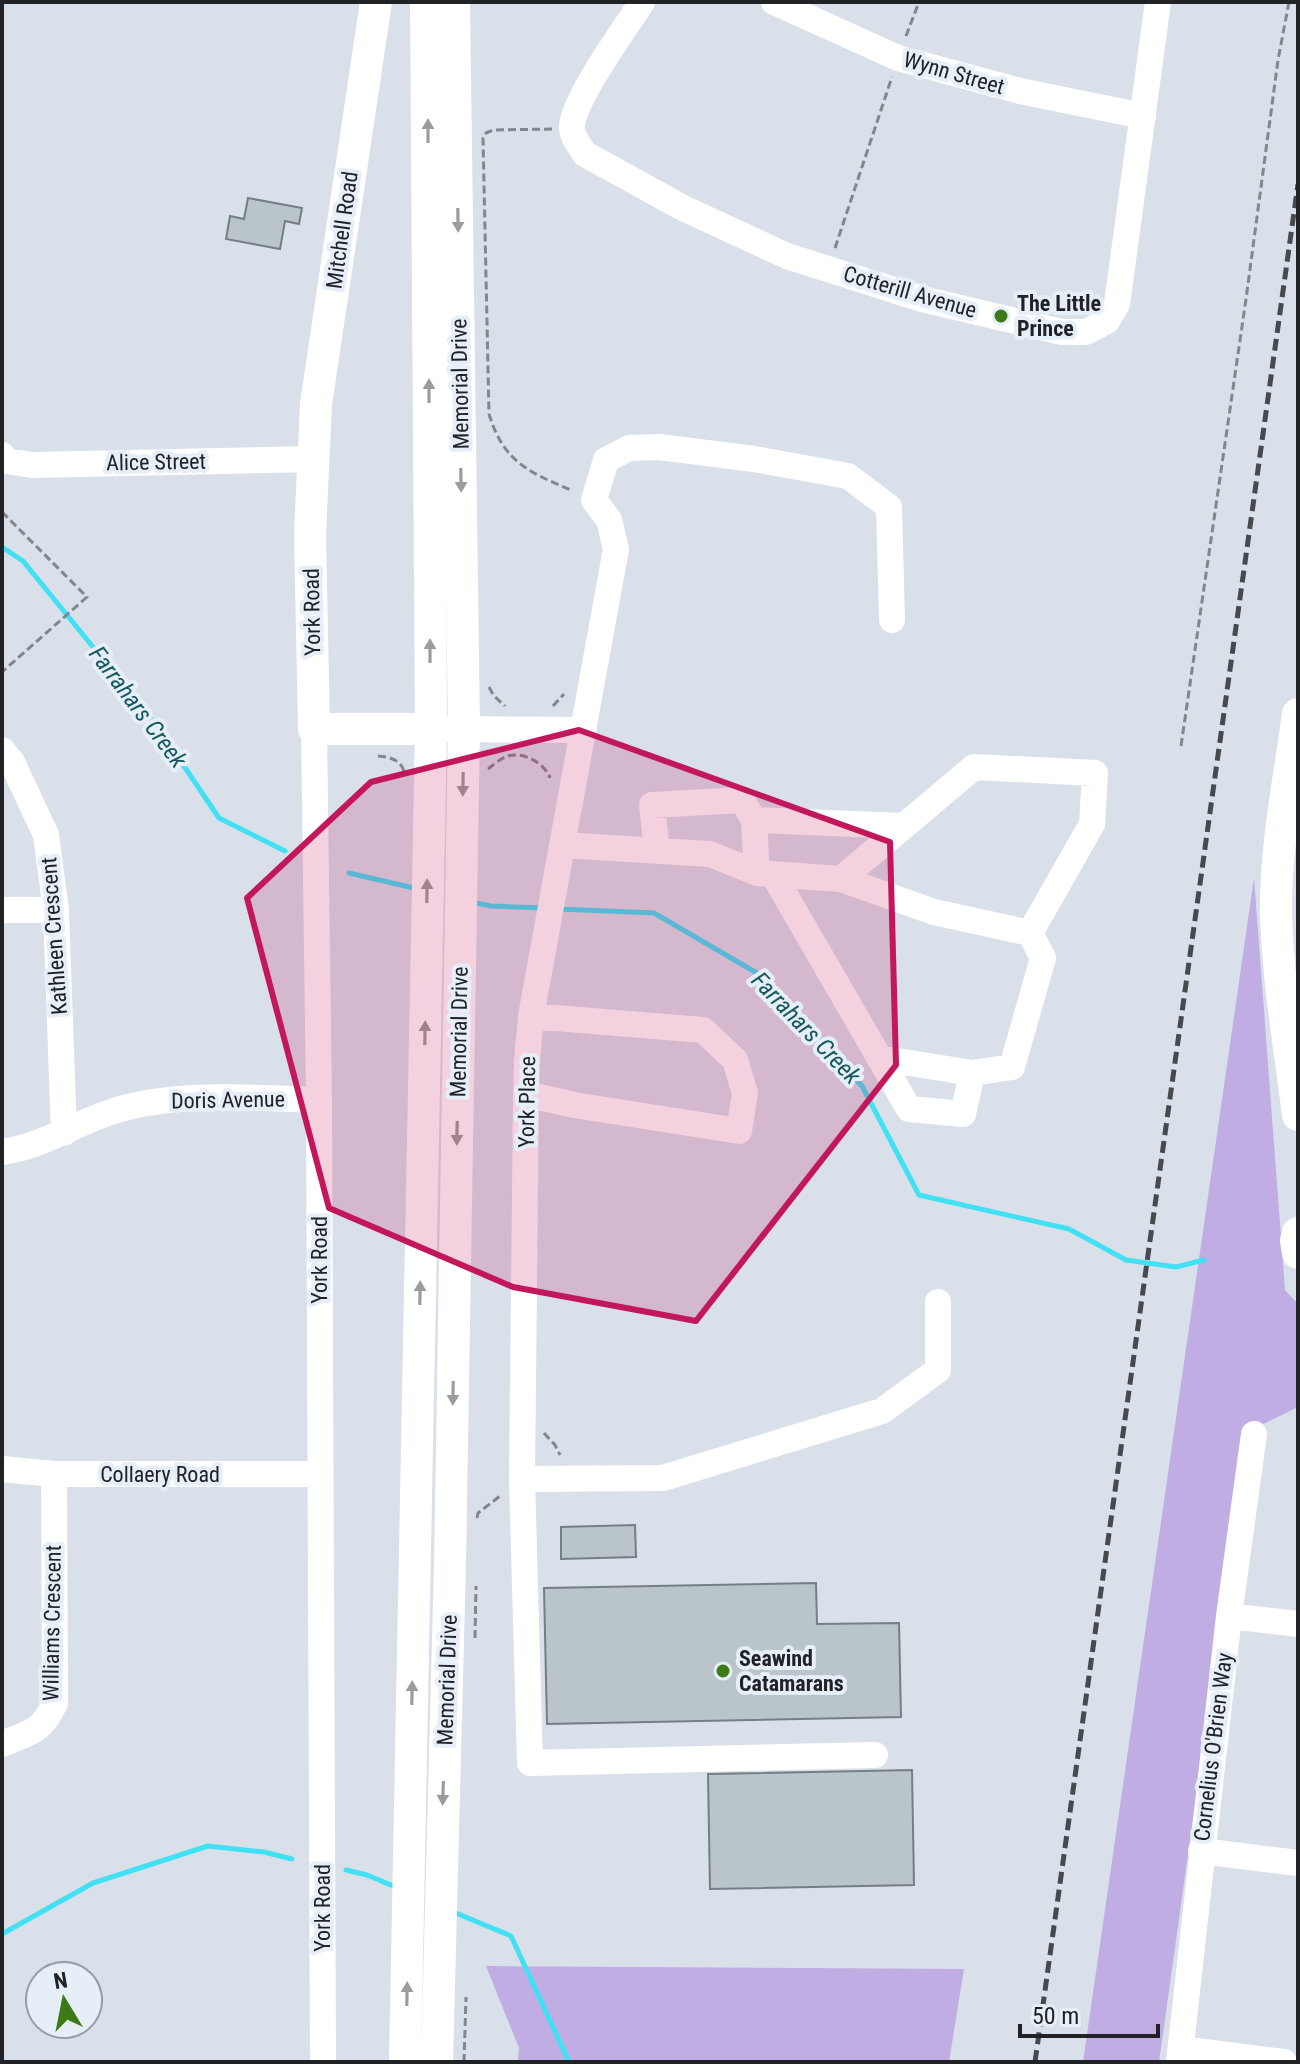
<svg xmlns="http://www.w3.org/2000/svg" width="1300" height="2064" viewBox="0 0 1300 2064" font-family="'Roboto Condensed',sans-serif">
	<style>
		.green { fill: #c0ade3 }
		.lines { fill: none; stroke-linecap: round; stroke-linejoin: round }
		.stream { stroke: #41e0f3; stroke-width: 5 }
		.building { fill: #b9c5cb; stroke: #747f85; stroke-width: 2 }
		.path { stroke: #82868d; stroke-width: 3; stroke-dasharray: 8 4; stroke-linecap: butt }
		.minor { stroke: #fff; stroke-width: 26 }
		.major { stroke: #fff; stroke-width: 32 }
		.rail { stroke: #46494e; stroke-width: 5; stroke-dasharray: 12 6; stroke-linecap: butt }
		.oneway { fill: #9b9c9d }
		.marked { fill: #c2185b; fill-opacity: 0.2; stroke: #c2185b; stroke-width: 6; stroke-linejoin: round }
		.poi-dot { fill: #3c7a16; stroke: #e6eef7; stroke-width: 3 }
		.labels { text-anchor: middle; dominant-baseline: central; stroke-width: 8; stroke-linejoin: round; paint-order: stroke }
		.street-label { font-size: 22px; fill: #202226; stroke: #e6eef7 }
		.poi-label { font-size: 22px; font-weight: bold; fill: #202226; stroke: #e6eef7; text-anchor: start }
		.water-label { font-size: 24px; font-style: italic; fill: #17585f; stroke: #e6eef7 }
	</style>
	<rect width="100%" height="100%" fill="#d9e0ea"/>
	<path class="green" d="M1254,878L1285,1290L1298,1304V1407L1247,1432L1159,2062H1083Z
		M486,1966L964,1969L949,2062H518L519,2048Z"/>
	<g class="lines">
		<path class="stream" d="M2,547L23,561L102,658L163,735L219,818L285,851
			M349,873L418,889
			M471,902L491,906L544,908
			M558,909L654,913L762,976L862,1086L919,1195L1069,1229L1126,1260L1176,1267L1204,1260
			M346,1870L367,1875L398,1888
			M451,1911L511,1936L569,2062
			M2,1934L93,1883L208,1846L264,1852L292,1859"/>
	</g>
	<path class="building" d="M248,198L302,208L299,224L285,221L280,249L226,239L230,216L244,219Z
		M635,1525L636,1557L561,1559V1527Z
		M816,1583L817,1624L899,1623L901,1717L547,1724L544,1588Z
		M912,1770L914,1885L710,1889L708,1774Z"/>
	<g class="lines">
		<path class="path" d="M906,36L919,2
			M552,129L493,130L486,133L483,138L489,414C504,463 529,472 573,491
			M835,248L892,77
			M2,512L87,597L2,672
			M489,687L494,696L505,706
			M553,706L564,694
			M1181,746L1246,299L1278,60L1289,2
			M378,756C389,757 400,759 404,771
			M488,769C493,765 499,760 505,757C521,750 544,762 550,778
			M544,1433L555,1445L560,1455
			M477,1518L478,1513L500,1496
			M475,1638L476,1586
			M464,2062L466,1997"/>
		<path class="minor" d="M642,2C625,29 574,98 572,126C571,136 580,146 585,154L683,208L787,256L922,299L1062,332H1086L1107,321L1117,304L1158,2
			M774,2L898,58L1020,91L1143,116
			M2,455L7,461L32,465L312,459
			M314,729L319,1100L323,2062
			M446,729L584,730
			M2,750L12,762L46,835L56,910L64,1133
			M562,845L710,854L757,873L841,879L934,912L1030,933
			M657,851L652,805L742,800L754,820
			M757,873L754,820L904,826
			M773,874L909,1109L963,1114L972,1073L1012,1067L1043,958L1030,933L1092,824L1095,773L974,767L841,879
			M2,910H56
			M879,1058L972,1073
			M526,1094L574,1105L739,1131L745,1093L735,1060L703,1030L531,1016
			M2,1152C41,1147 74,1124 111,1112C173,1091 254,1098 319,1100
			M2,1469L54,1474H319
			M522,1479L663,1478L882,1411L938,1370V1302
			M1229,1616L1298,1624
			M2,1744C30,1732 41,1733 55,1703L54,1474
			M875,1755L530,1763L522,1479L526,1094L527,1061L531,1016L616,549L609,520L594,500L606,460L629,448L659,447L754,459L848,476L889,507L892,620
			M1201,1851L1298,1863
			M1181,2049L1284,2062
			M1179,2062L1229,1616L1254,1434"/>
		<path class="major" d="M376,2L316,404L310,534L314,729H431
			M1298,714C1289,780 1275,848 1276,915C1278,982 1290,1049 1298,1115
			M1298,1233L1296,1241L1298,1253
			M405,2062L431,729L426,2
			M437,2062L450,1563L464,729L454,2"/>
		<path class="rail" d="M1035,2062L1298,184"/>
	</g>
	<defs><path id="oneway-solid" d="M-6-.8H1V-3.2L6.5 0L1 3.2V.8H-6Z" transform="scale(2)"/></defs>
	<g class="oneway">
		<use href="#oneway-solid" transform="translate(428 131) rotate(-90)"/>
		<use href="#oneway-solid" transform="translate(458 220) rotate(89)"/>
		<use href="#oneway-solid" transform="translate(429 391) rotate(-90)"/>
		<use href="#oneway-solid" transform="translate(461 480) rotate(89)"/>
		<use href="#oneway-solid" transform="translate(430 651) rotate(-90)"/>
		<use href="#oneway-solid" transform="translate(463 784) rotate(91)"/>
		<use href="#oneway-solid" transform="translate(427 891) rotate(-89)"/>
		<use href="#oneway-solid" transform="translate(425 1033) rotate(-89)"/>
		<use href="#oneway-solid" transform="translate(457 1133) rotate(91)"/>
		<use href="#oneway-solid" transform="translate(420 1293) rotate(-89)"/>
		<use href="#oneway-solid" transform="translate(453 1393) rotate(91)"/>
		<use href="#oneway-solid" transform="translate(412 1693) rotate(-89)"/>
		<use href="#oneway-solid" transform="translate(443 1793) rotate(92)"/>
		<use href="#oneway-solid" transform="translate(407 1994) rotate(-89)"/>
	</g>
	<path class="marked" d="M579,730L890,842L896,1065L696,1321L513,1287L329,1208L247,898L371,782Z"/>
	<g class="poi-dot">
		<circle cx="1001" cy="316" r="8"/>
		<circle cx="723" cy="1671" r="8"/>
	</g>
	<g class="labels">
		<g class="street-label">
			<text transform="translate(954 73) rotate(16)">Wynn Street</text>
			<text transform="translate(342 230) rotate(-82)">Mitchell Road</text>
			<text transform="translate(910 292) rotate(16)">Cotterill Avenue</text>
			<text transform="translate(460 384) rotate(-91)">Memorial Drive</text>
			<text transform="translate(156 462) rotate(-1)">Alice Street</text>
			<text transform="translate(312 612) rotate(-91)">York Road</text>
			<text transform="translate(54 936) rotate(-94)">Kathleen Crescent</text>
			<text transform="translate(459 1032) rotate(-89)">Memorial Drive</text>
			<text transform="translate(228 1100) rotate(-1)">Doris Avenue</text>
			<text transform="translate(527 1102) rotate(-89)">York Place</text>
			<text transform="translate(319 1260) rotate(-90)">York Road</text>
			<text x="160" y="1474">Collaery Road</text>
			<text transform="translate(52 1623) rotate(-89)">Williams Crescent</text>
			<text transform="translate(447 1680) rotate(-88)">Memorial Drive</text>
			<text transform="translate(1213 1747) rotate(-83)">Cornelius O'Brien Way</text>
			<text transform="translate(322 1908) rotate(-90)">York Road</text>
		</g>
		<g class="poi-label">
			<text x="1017" y="303">The Little<tspan x="1017" dy="25">Prince</tspan></text>
			<text x="739" y="1658">Seawind<tspan x="739" dy="25">Catamarans</tspan></text>
		</g>
		<g class="water-label">
			<text transform="translate(138 707) rotate(53)">Farrahars Creek</text>
			<text transform="translate(806 1028) rotate(46)">Farrahars Creek</text>
		</g>
	</g>
	<rect width="1300" height="2064" fill="none" stroke="#202226" stroke-width="8"/>
	<g transform="translate(64 2000) rotate(350)"><circle r="38" fill="#e6eef7" stroke="#979ca3" stroke-width="2"/>
	<path d="M0-6L14 30L0 20L-14 30Z" fill="#3c7a16"/>
	<text y="-12" font-size="22" font-weight="bold" text-anchor="middle" fill="#202226">N</text>
	</g>
	<path d="M1020 2024v12h138v-12" fill="none" stroke="#202226" stroke-width="4"/>
	<text x="1032" y="2024" font-size="24" fill="#202226" stroke="#e6eef7" stroke-width="6" paint-order="stroke">50 m</text>
</svg>
